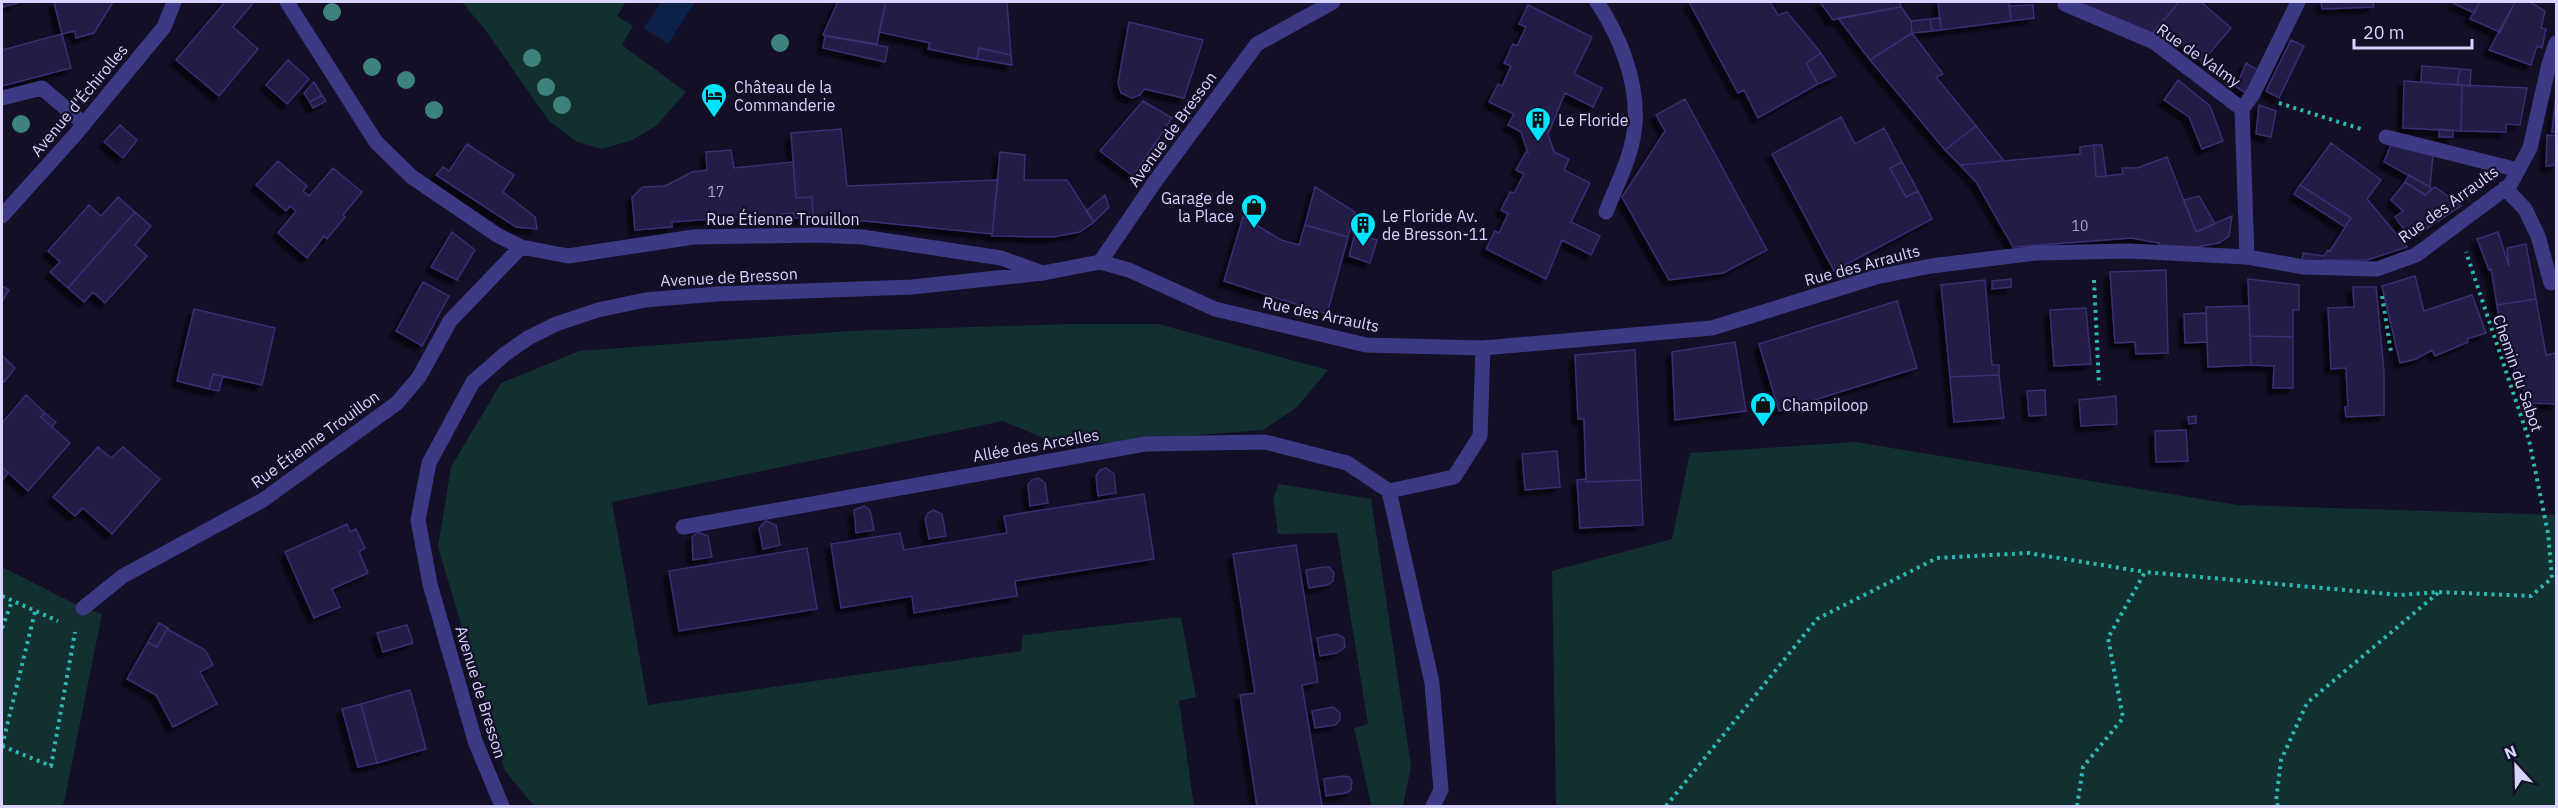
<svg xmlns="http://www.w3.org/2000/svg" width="2558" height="808" viewBox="0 0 2558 808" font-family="'IBM Plex Sans',sans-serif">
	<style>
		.green { fill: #12302f }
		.water { fill: #0c2248 }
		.building { fill: #241b47; stroke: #3b2d73; stroke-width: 1.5; filter: url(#shadow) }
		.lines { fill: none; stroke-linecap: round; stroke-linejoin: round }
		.path { stroke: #2fb8b0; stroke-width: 4; stroke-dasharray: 3 4.5; stroke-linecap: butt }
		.minor { stroke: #3d3a85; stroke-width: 15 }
		.tree { fill: #3d827b }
		.labels { text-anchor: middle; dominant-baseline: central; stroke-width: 4.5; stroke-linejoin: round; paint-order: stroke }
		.number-label { font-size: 14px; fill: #aca6d1 }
		.street-label { font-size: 16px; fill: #d9d4ff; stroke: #130f26 }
		.poi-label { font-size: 16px; fill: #d9d4ff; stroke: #130f26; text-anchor: start }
	</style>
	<defs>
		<filter id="shadow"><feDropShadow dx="-5.5" dy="5.5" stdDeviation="1.5" flood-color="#0009"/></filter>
	</defs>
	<rect width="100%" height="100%" fill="#130f26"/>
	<path class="green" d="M462,2H626L617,16L633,26L622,45L686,92L656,126L632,140L602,149L577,142L549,121L486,31Z
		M1068,324H1158L1328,370L1296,408L1263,430L1062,446L1003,421L612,502L648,705L1021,651L1023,635L1181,617L1196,697L1179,701L1194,806H534L505,771L438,547L451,467L501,383L579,351L848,331Z
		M1855,442L2237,505L2556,515V806H1556L1552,571L1672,539L1690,453Z
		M1279,484L1371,499L1411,766L1403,806H1369L1371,804L1354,728L1368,724L1337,533L1278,534L1273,498Z
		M2,567L83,608L102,614L64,803L61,806H2Z"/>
	<path class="water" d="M661,2H695L668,44L644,28Z"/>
	<path class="building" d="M2,2H18V3L2,7Z
		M54,2H113L94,33L76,38L75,31L62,34Z
		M225,2H254L233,27L258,49L219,96L176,60Z
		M838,2H886L877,44L823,35Z
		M886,2H1007L1011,55L979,48L977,59L928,49L930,43L879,32Z
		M1689,2H1770L1778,15L1787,12L1821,53L1806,63L1818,84L1758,118L1744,90L1738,93Z
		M1820,2H1900L1901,7L1833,20Z
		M1938,2H2009L2011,21L1941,30Z
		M2078,2H2179L2153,33Z
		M2179,2H2201L2231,28L2202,62L2169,33L2164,40L2153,33Z
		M2321,2H2373L2374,7L2322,9Z
		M2451,2H2480L2474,13Z
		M2480,2H2515L2500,32L2470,19Z
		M2515,2H2530L2545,11L2541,28L2546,29L2542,48L2537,46L2531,65L2489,50Z
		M1528,5L1592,37L1574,74L1602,88L1593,107L1565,93L1548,134L1554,152L1569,159L1564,170L1590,183L1571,222L1600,236L1591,255L1562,240L1546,279L1486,249L1495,231L1499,233L1508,214L1501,210L1510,192L1514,193L1524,174L1516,170L1526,152L1528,153L1521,132L1508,125L1514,114L1489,102L1498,84L1502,86L1511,66L1504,63L1513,44L1517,46L1526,27L1519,24Z
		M2033,5L2034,18L2011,21L2009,6Z
		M1901,7L1911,21L1912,33L1870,60L1838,18Z
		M1940,18L1941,30L1932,31L1930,19Z
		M1930,19L1932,31L1912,33L1911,21Z
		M1129,22L1203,40L1184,98L1144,89L1140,95L1132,98L1121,93L1118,83Z
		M1912,33L1943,74L1936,77L1976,126L1945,150L1870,60Z
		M62,34L71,68L2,86V50Z
		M825,36L888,47L885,62L823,48Z
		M2291,40L2304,46L2279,98L2266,91Z
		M979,48L1011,55L1012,65L977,59Z
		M1821,53L1836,76L1818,84L1806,63Z
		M288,60L309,79L287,104L266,85Z
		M2246,63L2259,71L2252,89L2244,92L2236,87Z
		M2422,66L2460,69L2457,85L2421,82Z
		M2460,69L2471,70L2470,86L2457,85Z
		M2178,80L2210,106L2223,141L2202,149L2189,117L2164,100Z
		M2404,81L2462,85L2461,131L2403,128Z
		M314,82L322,95L310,102L304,93Z
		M2462,85L2527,88L2520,125L2506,124V132L2461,131Z
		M322,95L326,101L313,108L310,102Z
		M2556,95V132H2552Z
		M1685,99L1767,250L1723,273L1669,280L1622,197L1665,131L1656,115Z
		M1143,101L1172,118L1133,176L1100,151Z
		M2259,105L2276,111L2271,137L2256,134Z
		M1841,117L1855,144L1884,128L1902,162L1890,168L1906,197L1918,191L1932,219L1834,271L1772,154Z
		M120,125L137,140L123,158L104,142Z
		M1976,126L2004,161L1960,165L1945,150Z
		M841,129L847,186L998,180L992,234L865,221L813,218L812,197L796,198L791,133Z
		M2439,129L2453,130V137H2439Z
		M2547,135L2556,136V165L2546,166Z
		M2392,142L2433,155L2430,187L2384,162Z
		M2331,143L2381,180L2367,199L2407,247L2367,260H2324L2321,263L2302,261L2303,253L2324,256L2328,250L2330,251L2351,218L2300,185Z
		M467,144L514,175L503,192L535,217L537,229L516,227L436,175L443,167L449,171Z
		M2094,145H2102L2106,176L2096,177Z
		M2094,145L2096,177L2123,174L2122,168H2137L2167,157L2196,232L2232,216L2229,236L2219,243L2197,247L2159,245V243L2131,238L2013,247L1976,182L1960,165L2080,154V147Z
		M731,150L734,168L793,162L796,198L812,197L813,218H794V213L672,222V227L635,230L632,197L643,187L665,186L692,172L707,170L706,152Z
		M1000,152L1025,155L1024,180H1067L1094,222L1080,232L1053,237L992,236Z
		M278,161L307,186L303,191L309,196L333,168L362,192L343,215L345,217L327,239L324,236L307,258L278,233L296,211L290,206L286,211L256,185Z
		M1902,162L1918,191L1906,197L1890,168Z
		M2409,175L2430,187L2432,189L2425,195L2405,182Z
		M2405,182L2425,195L2435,187L2461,206L2411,239L2395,217L2403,211L2391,200Z
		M2300,185L2351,218L2345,227L2294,194Z
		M1315,187L1355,212L1348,237L1305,225Z
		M1105,195L1109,207L1094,222L1086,211Z
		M2199,196L2215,224L2196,232L2184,200Z
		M118,197L135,212L68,288L50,272L60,262L48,251L89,205L101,216Z
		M135,212L151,226L135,245L147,256L105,303L93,292L84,302L68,288Z
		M1243,217L1281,240L1299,245L1305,225L1348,237L1327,314L1224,281Z
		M452,232L475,250L457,280L431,267Z
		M2498,232L2509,266L2507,248L2526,244L2536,299L2497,305L2491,269L2489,270L2477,239Z
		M1355,234L1377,240L1370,263L1349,256Z
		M2166,270L2168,353L2136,354L2135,342L2115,343L2110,272Z
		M2415,276L2424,311L2472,295L2486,333L2467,339L2468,342L2435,356L2432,350L2416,359L2400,363L2382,286Z
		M2011,279V287L1992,289V281Z
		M2248,279L2299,285V310H2293V337L2250,336Z
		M1985,280L1992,365H1999V375L1950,377L1941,285Z
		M423,282L449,296L422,346L396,331Z
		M2,286L9,290L3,300L2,299Z
		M2353,287H2376L2384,372V415L2346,417L2345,407L2348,406L2346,368L2331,369L2328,308L2354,307Z
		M2536,299L2546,355L2556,353V404L2530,403L2502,344L2497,305Z
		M1897,301L1917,368L1779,411L1759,344Z
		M2249,306L2251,365L2208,367L2206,307Z
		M2086,308L2091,364L2054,366L2050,310Z
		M194,309L275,328L262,385L213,374L209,389L177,381Z
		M2206,313L2207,342L2185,343L2184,314Z
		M2250,336L2293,337V388H2273L2274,366L2251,365Z
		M1735,342L1746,411L1675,420L1672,352Z
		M1633,350H1635L1641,480L1586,482L1584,419H1578L1575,355Z
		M2,355L15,368L4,382L2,380Z
		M213,374L223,376L219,391L209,389Z
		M1999,375L2004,418L1954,422L1950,377Z
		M2045,390L2046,415L2029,416L2027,391Z
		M26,395L45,413L41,417L70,443L28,491L2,467V423Z
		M2116,396L2117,424L2081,426L2079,400Z
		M45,413L56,422L52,427L41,417Z
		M2196,416V423L2189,424L2188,417Z
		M2186,430L2188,461L2156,462L2155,431Z
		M98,447L111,458L123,447L160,479L112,534L83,508L75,516L53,497Z
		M1557,451L1560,487L1525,490L1522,454Z
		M2,467L8,473L2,481Z
		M1106,468L1114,474L1116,493L1098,496L1096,476L1100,470Z
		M1038,478L1045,483L1048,503L1030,506L1028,485L1032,480Z
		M1586,479V482L1641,480L1643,525L1580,528L1577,480Z
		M1144,494L1154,559L1015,581L1017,596L914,613L912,596L841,608L831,544L900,533L904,550L1007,533L1004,516Z
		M864,506L870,510L874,530L856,533L854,510Z
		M933,510L942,514L946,536L929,539L925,519L928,513Z
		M766,521L776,525L780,545L763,549L759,528Z
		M347,524L350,532L356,529L365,548L359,552L368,573L332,589L340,607L314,618L285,552Z
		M698,532L708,536L712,557L693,560L692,537Z
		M1296,545L1318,682L1302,685L1322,806H1257L1240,695L1255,693L1233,554Z
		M807,548L817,609L679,631L669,571Z
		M1324,567H1329L1334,573L1333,581L1327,585L1309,588L1306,570Z
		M159,623L168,628L157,647L148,642Z
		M407,625L413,643L383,652L377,633Z
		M167,629L205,650L213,665L200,672L217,704L173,727L156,695L127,679L148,642L157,647Z
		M1336,634L1344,638L1345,647L1337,653L1320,656L1317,638Z
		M410,690L426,749L377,763L361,704Z
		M361,704L377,763L358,767L342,709Z
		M1333,707L1340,713V720L1335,725L1315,728L1312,711Z
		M1343,776L1349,777L1352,781L1351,790L1346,793L1326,796L1324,779Z"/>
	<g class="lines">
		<path class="path" d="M2279,103L2361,129
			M2094,280L2099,385
			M2382,296L2391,352
			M2,596L58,621
			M2,628L12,601
			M2,746L51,766L75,632
			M2,746L35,612
			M1666,806L1817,619L1937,558L2028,553L2145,572
			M2077,806L2083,767L2123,718L2108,638L2145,572L2400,595L2439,592L2531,596L2552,578L2548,533L2529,440L2466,252
			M2278,806L2276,801L2281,760L2307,703L2438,593"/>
		<path class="minor" d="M287,2L376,142L412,177L497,235L521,247L568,256L694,237L818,235L862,237L1001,258L1040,272
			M1597,2C1620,36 1638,82 1635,124C1633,154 1617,184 1606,212
			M2065,2V4L2154,42L2242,109L2247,257
			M2,98L42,88L83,123
			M2242,109L2253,94L2298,2
			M2386,137L2518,170
			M2505,188L2525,209L2538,236L2551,283
			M2,216L74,136L164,27L174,2
			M1100,262L1129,270L1215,309L1366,345L1483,348L1712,328L1876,277L1931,266L2036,253L2130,251L2247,257L2304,267L2377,269L2416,255L2510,185L2530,148L2549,64L2556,43
			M1389,491L1454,477L1480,436L1483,348
			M683,527L1145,444L1265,442L1347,463L1389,491L1432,683L1441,790L1433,806
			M83,608L123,576L263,500L397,403L419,377L450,321L521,247
			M502,806L475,741L430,584L418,520L429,463L473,382L505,354L528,338L556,324L598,310L645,300L717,294L912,287L1043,273L1100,262L1154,183L1257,44L1333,2"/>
	</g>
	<g class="tree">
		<circle cx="332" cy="12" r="9"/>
		<circle cx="780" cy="43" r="9"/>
		<circle cx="532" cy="58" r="9"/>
		<circle cx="372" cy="67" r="9"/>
		<circle cx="406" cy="80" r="9"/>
		<circle cx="546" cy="87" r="9"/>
		<circle cx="562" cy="105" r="9"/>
		<circle cx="434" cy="110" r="9"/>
		<circle cx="21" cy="124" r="9"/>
	</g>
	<defs>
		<symbol id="hotel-pin" viewBox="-11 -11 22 30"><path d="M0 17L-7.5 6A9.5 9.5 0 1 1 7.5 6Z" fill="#00e5ff" stroke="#130f26"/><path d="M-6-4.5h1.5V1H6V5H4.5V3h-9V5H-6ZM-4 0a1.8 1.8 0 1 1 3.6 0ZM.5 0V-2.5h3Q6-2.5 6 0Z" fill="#111"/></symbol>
		<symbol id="building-pin" viewBox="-11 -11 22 30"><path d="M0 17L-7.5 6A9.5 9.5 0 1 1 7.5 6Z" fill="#00e5ff" stroke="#130f26"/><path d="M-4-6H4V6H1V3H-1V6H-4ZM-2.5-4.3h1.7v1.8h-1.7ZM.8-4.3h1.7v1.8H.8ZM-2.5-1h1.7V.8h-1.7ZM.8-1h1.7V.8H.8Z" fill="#111"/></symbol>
		<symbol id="shop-pin" viewBox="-11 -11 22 30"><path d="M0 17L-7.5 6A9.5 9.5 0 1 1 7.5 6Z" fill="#00e5ff" stroke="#130f26"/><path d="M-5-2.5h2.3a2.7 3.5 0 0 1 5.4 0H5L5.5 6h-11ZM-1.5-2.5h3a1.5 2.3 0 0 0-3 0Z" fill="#111"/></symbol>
	</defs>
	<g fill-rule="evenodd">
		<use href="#hotel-pin" x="699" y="81" width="30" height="40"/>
		<use href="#building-pin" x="1523" y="105" width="30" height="40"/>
		<use href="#shop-pin" x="1239" y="192" width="30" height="40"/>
		<use href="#building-pin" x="1348" y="210" width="30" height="40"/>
		<use href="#shop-pin" x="1748" y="390" width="30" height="40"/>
	</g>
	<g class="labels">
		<g class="number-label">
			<text x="716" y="192">17</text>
			<text x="2080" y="226">10</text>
		</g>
		<g class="street-label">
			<text transform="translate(2199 55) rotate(35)">Rue de Valmy</text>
			<text transform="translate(79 100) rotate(-50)">Avenue d'Échirolles</text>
			<text transform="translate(1172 129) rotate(-54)">Avenue de Bresson</text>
			<text transform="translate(2448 204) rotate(-36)">Rue des Arraults</text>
			<text x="783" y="219">Rue Étienne Trouillon</text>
			<text transform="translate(1862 265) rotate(-15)">Rue des Arraults</text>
			<text transform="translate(729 277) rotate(-3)">Avenue de Bresson</text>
			<text transform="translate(1321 314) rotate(12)">Rue des Arraults</text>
			<text transform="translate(2518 373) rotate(71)">Chemin du Sabot</text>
			<text transform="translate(315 439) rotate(-36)">Rue Étienne Trouillon</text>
			<text transform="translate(1036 445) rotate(-10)">Allée des Arcelles</text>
			<text transform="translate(481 692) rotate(73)">Avenue de Bresson</text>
		</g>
		<g class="poi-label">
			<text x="734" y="87">Château de la<tspan x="734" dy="18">Commanderie</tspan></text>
			<text x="1558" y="120">Le Floride</text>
			<text x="1234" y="198" text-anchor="end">Garage de<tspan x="1234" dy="18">la Place</tspan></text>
			<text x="1382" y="216">Le Floride Av.<tspan x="1382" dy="18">de Bresson-11</tspan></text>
			<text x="1782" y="405">Champiloop</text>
		</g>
	</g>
	<rect width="2558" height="808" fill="none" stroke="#d9d4ff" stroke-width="6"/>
	<g transform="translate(2516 766) rotate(338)" stroke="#130f26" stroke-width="4.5" paint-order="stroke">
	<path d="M0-4.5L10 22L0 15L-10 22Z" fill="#d9d4ff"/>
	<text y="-9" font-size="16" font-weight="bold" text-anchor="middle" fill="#d9d4ff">N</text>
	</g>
	<path d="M2354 39v9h118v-9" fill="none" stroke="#d9d4ff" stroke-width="3"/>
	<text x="2363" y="39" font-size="18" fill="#d9d4ff" stroke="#130f26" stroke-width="4.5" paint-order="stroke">20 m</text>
</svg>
